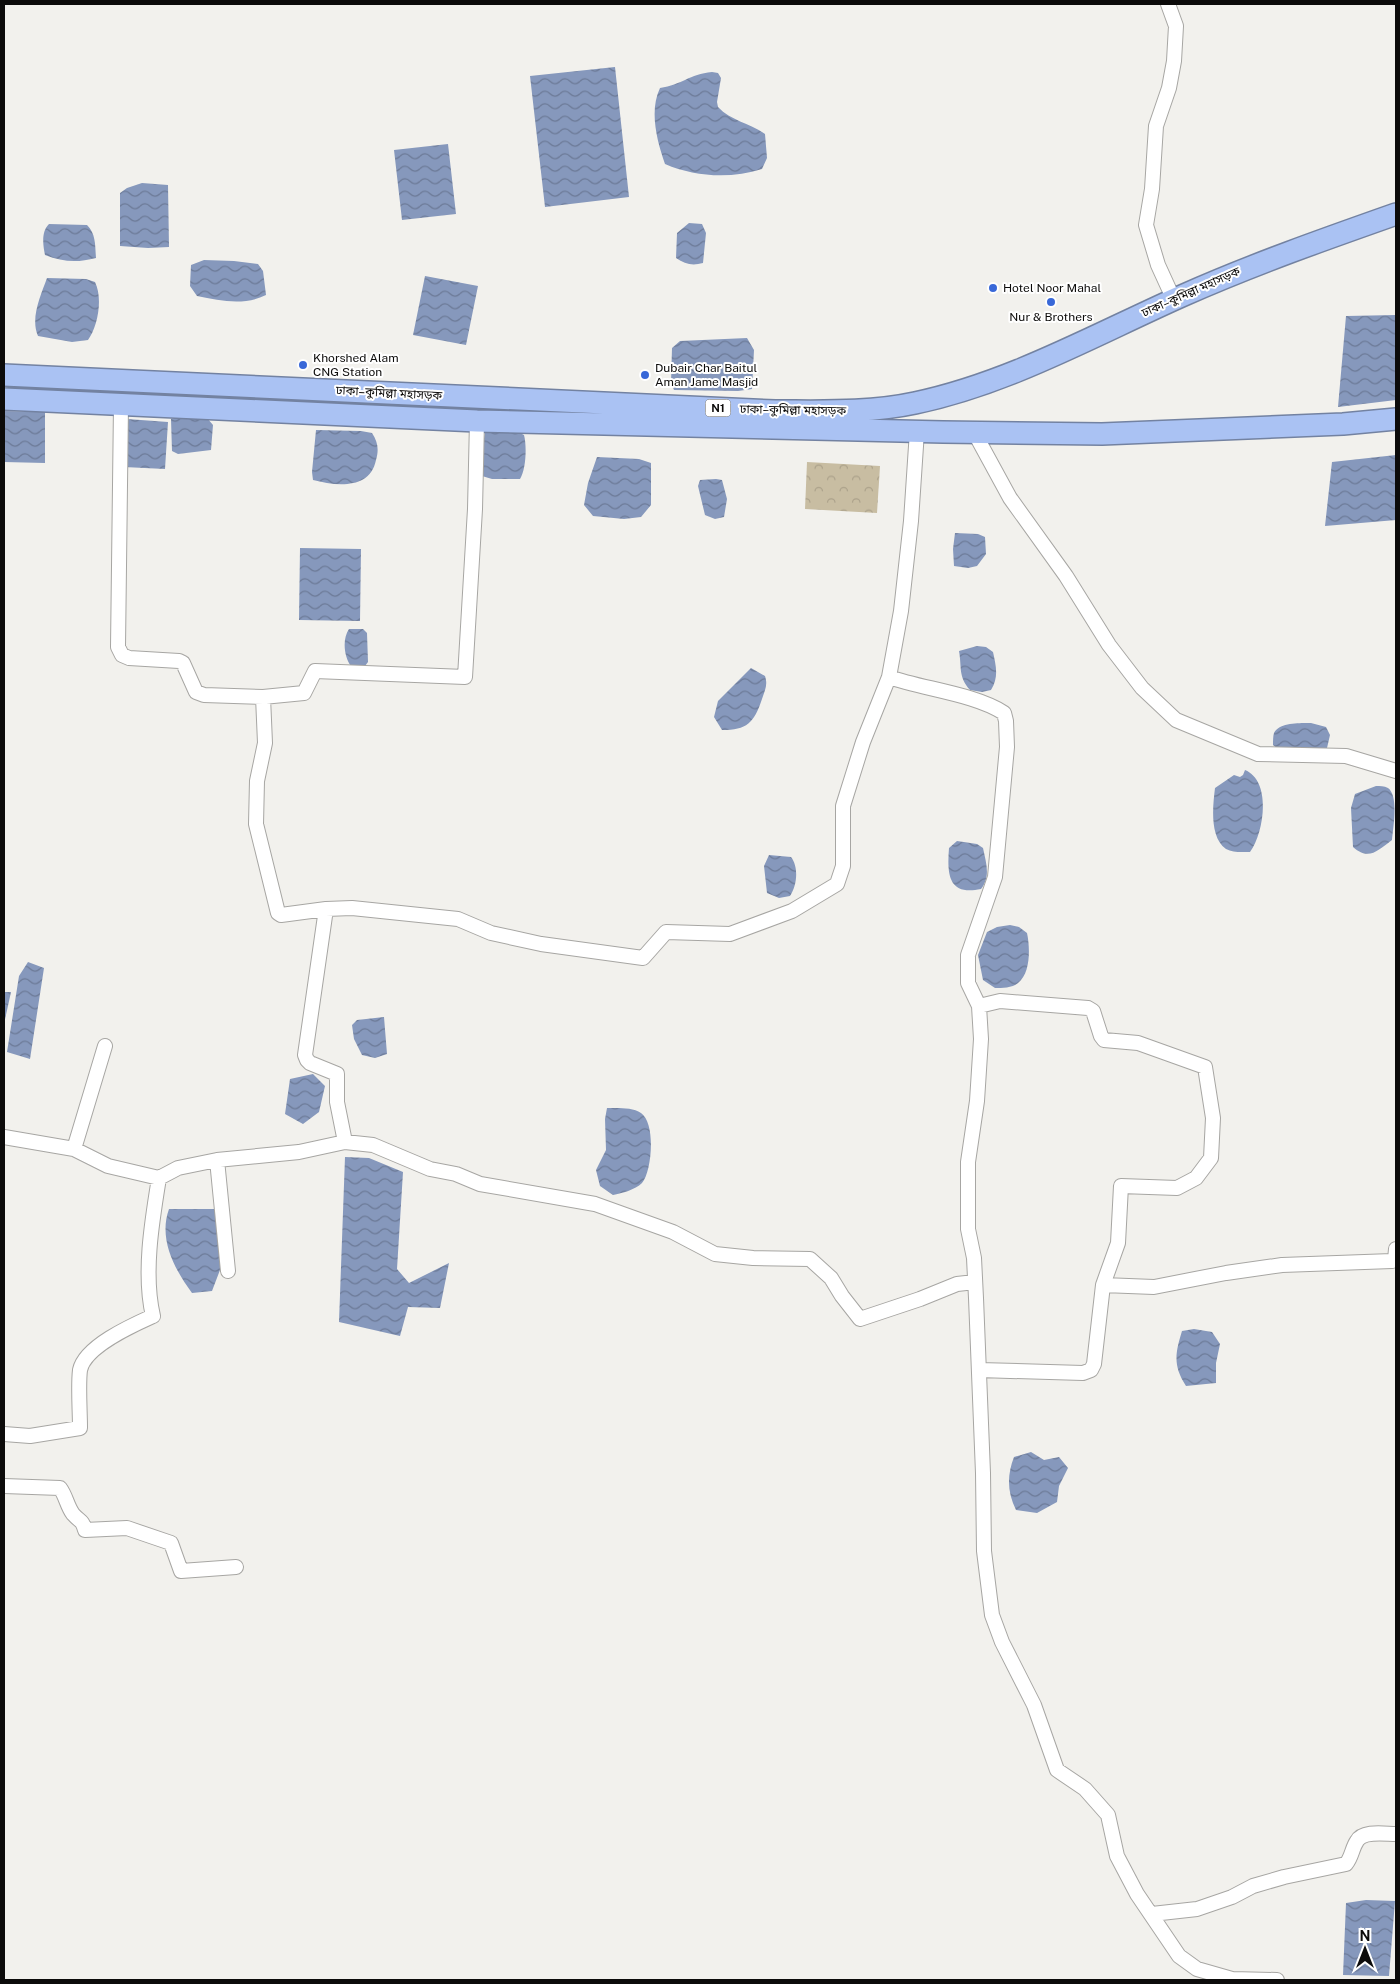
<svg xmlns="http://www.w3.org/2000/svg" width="1400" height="1984" viewBox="0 0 1400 1984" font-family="'Public Sans','Noto Sans Bengali',sans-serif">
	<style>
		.park { fill: url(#park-crowns) }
		.water { fill: url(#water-waves) }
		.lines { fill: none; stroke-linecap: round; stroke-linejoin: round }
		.minor-casing { stroke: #a7a6a3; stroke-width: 16 }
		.highway-casing { stroke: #7382a1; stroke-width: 24 }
		.minor { stroke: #fff; stroke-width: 14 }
		.highway { stroke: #aac2f3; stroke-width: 21 }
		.poi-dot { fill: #3968d8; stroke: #fff; stroke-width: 2 }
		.labels { text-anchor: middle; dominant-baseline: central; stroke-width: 4; stroke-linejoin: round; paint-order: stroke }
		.shield { fill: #fff; stroke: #555454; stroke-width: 1 }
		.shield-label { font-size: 11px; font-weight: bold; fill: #0c0b0a }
		.poi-label { font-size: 12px; fill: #0c0b0a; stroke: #fff; text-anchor: start }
		.street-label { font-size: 12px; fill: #0c0b0a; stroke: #fff }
	</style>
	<defs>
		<pattern id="park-crowns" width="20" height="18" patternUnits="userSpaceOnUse" patternTransform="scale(1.25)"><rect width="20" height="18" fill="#c8bda2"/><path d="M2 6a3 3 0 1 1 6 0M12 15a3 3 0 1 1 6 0" fill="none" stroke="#aba18a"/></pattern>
		<pattern id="water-waves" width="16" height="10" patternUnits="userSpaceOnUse" patternTransform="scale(1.25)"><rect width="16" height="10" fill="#8698bc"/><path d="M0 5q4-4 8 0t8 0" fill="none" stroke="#6c7a97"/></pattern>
	</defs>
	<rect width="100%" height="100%" fill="#f2f1ed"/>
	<path class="park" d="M807,462L880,466L877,513L805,509Z"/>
	<path class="water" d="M615,67L629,197L545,207L530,76Z
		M712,72L718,73L721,78L717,102L718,107C731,121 750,123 765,134L767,158L762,169C731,179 695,177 665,164C657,141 649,111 660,88C682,85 689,74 712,72Z
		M448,144L456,214L402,220L394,150Z
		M142,183L168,185L169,247L148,248L120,246V193L127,188Z
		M689,223L702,224L706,233L703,263C692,266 685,264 676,258L677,233Z
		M49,224L87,225C96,234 95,245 96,258C77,263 63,262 45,255C43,245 41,232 49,224Z
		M204,260L234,261L258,264L263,271L266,295C244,306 221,301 197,296L190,286L191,265Z
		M425,276L478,286L466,345L413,335Z
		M47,278L86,279L95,282C103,298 98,326 88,340L72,342L38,336C30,318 41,295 47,278Z
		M1396,315V400L1338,407L1346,316Z
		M747,338L754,350L752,389L738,391L674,390L671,383L672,348L680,341Z
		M4,411L45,412V463L4,462Z
		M175,418H207L213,425L211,450L178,454L172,451L171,419Z
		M127,419L168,422L165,469L124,467Z
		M316,430L361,431L372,433C378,442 379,450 376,460C370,490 336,486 313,480L312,472Z
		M485,432H518L524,435C527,446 526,470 520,479H492L482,476L483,445Z
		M1396,455V520L1325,526L1332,462Z
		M597,457L639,459L651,463V505L641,517L624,519L593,516L584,505L588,483Z
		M716,479L722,480L727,499L724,517L715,519L705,515L698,486L700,480Z
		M955,533L978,534L985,537L986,554L977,566L968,568L954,566L953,549Z
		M300,548L361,549L360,621L299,620Z
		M349,629H363L367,633L368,662L365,666H351C344,657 342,639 349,629Z
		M977,646L986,647L993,652C996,666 999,677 991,690L982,692L970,690C958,676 962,668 959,651Z
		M751,668L765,676C768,685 765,690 762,699C754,723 747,730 722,730L714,717L718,701Z
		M1311,723L1326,727L1330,735L1327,748L1319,750L1278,749L1273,745C1273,741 1273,736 1274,733C1279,722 1302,723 1311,723Z
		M1245,770C1272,781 1264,833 1250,852C1242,852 1233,853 1226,849C1209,837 1213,805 1215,788L1234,775L1240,777L1243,775Z
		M1376,786C1380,786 1384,786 1388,788C1399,796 1393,828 1392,840C1377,851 1369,861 1353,847L1351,808L1355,794Z
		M957,841L977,844L983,848C986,863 991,876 981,889C948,896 947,874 949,848Z
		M769,855L791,857C799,867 797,886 790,896L779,898L767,893L764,866Z
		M1010,925L1019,927L1027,933C1030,947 1031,973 1018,983C1012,988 1002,988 995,988L983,980L978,955L987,932L997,927Z
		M28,962L44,968L30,1059L7,1052L19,976Z
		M4,992H11L4,1024Z
		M384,1017L387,1054L375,1058L362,1055L354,1039L352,1025L357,1020Z
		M313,1074L325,1086L319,1112L303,1124L285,1114L290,1079Z
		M607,1108C618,1108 632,1107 641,1113C656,1123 652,1171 642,1183C635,1190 622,1193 613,1195L600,1186L596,1170L606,1150L605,1119Z
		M345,1157L369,1158L403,1172L397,1269L409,1283L449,1263L440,1308L408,1307L400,1336L339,1322Z
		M169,1209H214L220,1220V1270L212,1291L192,1293C175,1270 158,1239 169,1209Z
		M1194,1329L1212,1332L1220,1344L1216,1363V1383L1186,1386C1173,1366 1175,1354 1182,1331Z
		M1031,1452L1044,1460L1059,1457L1068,1468L1059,1486L1057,1502L1037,1513L1016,1510C1007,1492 1007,1475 1014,1457Z
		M1366,1900L1395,1901L1389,1976L1343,1975L1346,1903Z"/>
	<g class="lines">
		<defs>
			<path id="minor" d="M1168,4L1176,26L1174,61L1169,88L1156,126L1152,189L1146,225L1158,265L1174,300
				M121,405L118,647L122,655L129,658L179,661L183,663L196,692L204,695L263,697L304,693L315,671L465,677L475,509L477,421
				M974,432L1010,498L1066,576L1109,645L1142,688L1176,720L1258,754L1346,756L1396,771
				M889,677C923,689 975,694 1004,713L1006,721L1007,747L995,877L968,955V983L979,1006L981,1039L977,1101L968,1162V1229L974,1258L976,1298L983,1473L984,1551L992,1615L1002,1642L1034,1705L1057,1770L1085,1789L1108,1815L1117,1856L1137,1894L1179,1956L1197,1969L1232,1979L1277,1980
				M263,697L265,743L257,781L256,824L278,913L281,915L326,909L352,908L458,919L491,933L541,944L643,958L666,932L730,934L792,911L837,884L843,866V806L863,742L889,677L901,611L911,521L917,431
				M326,909L305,1055L307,1060L310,1063L337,1074V1102L345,1142
				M979,1006L1000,1001L1088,1008L1093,1011L1101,1036L1104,1040L1138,1043L1205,1067L1213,1118L1211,1158L1196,1178L1177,1188L1121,1186L1118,1243L1103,1285L1094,1364L1091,1370L1083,1373L979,1370
				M4,1137L74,1149L108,1166L159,1178C152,1221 143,1274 153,1316C133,1325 85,1346 80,1370C78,1386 80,1411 80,1428L30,1436L4,1434
				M74,1149L105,1046
				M217,1160L228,1271
				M159,1178L178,1168L217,1160L299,1152L345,1142L373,1145L430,1169L456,1174L480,1184L595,1204L673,1232L715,1254L753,1258L810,1259L831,1278L842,1296L860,1319L920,1299L957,1284L975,1282
				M1103,1285L1154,1287L1226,1273L1282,1265L1392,1261L1395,1260L1396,1249
				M4,1486L60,1488C66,1496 67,1506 73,1514C80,1522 82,1519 85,1530L127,1528L171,1543L181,1571L236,1567
				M1152,1914L1197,1909L1232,1897L1253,1886L1284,1877L1346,1864C1352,1857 1352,1848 1357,1841C1363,1830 1385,1834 1396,1834"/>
			<path id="highway" d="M4,375L775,411C822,411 869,413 915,403C1010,383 1096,334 1184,295C1254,264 1325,239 1396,214
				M4,399L477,421L943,432L1102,434L1343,424L1396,419"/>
		</defs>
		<use href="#minor" class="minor-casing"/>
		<use href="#highway" class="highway-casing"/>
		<use href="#minor" class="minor"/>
		<use href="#highway" class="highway"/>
	</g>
	<g class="poi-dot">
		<circle cx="993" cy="288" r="5"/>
		<circle cx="1051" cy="302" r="5"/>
		<circle cx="303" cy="365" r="5"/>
		<circle cx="645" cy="375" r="5"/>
	</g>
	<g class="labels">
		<rect class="shield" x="705.5" y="399.5" width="25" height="17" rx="4"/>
		<g class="shield-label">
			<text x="718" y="408">N1</text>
		</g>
		<g class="poi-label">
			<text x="1003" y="288">Hotel Noor Mahal</text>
			<text x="1051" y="317" text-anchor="middle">Nur &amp; Brothers</text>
			<text x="313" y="358">Khorshed Alam<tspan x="313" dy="14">CNG Station</tspan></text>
			<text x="655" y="368">Dubair Char Baitul<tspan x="655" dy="14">Aman Jame Masjid</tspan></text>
		</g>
		<g class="street-label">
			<text transform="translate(1191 292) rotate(-24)">ঢাকা–কুমিল্লা মহাসড়ক</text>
			<text transform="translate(389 393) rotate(3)">ঢাকা–কুমিল্লা মহাসড়ক</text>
			<text transform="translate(793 410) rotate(1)">ঢাকা–কুমিল্লা মহাসড়ক</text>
		</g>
	</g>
	<rect width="1400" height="1984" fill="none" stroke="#0c0b0a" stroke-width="10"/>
	<g transform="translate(1365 1949)" stroke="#ffffff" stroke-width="4" paint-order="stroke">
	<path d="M0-4L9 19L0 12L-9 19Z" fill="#0c0b0a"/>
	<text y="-8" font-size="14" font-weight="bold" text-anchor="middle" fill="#0c0b0a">N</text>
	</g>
</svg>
